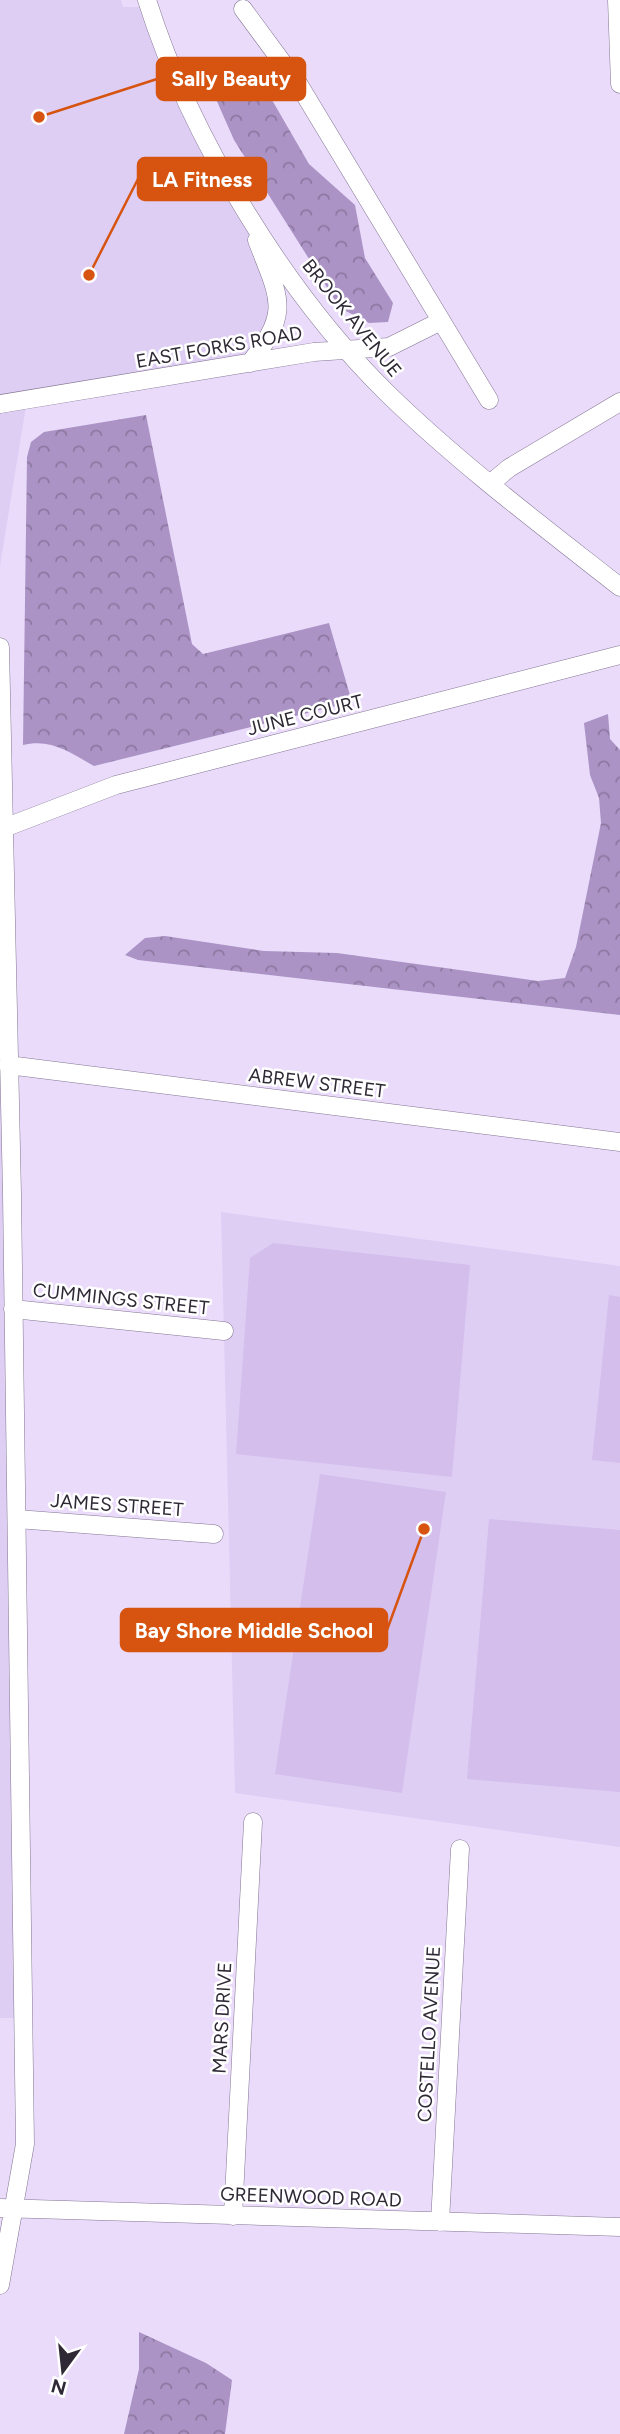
<svg xmlns="http://www.w3.org/2000/svg" width="620" height="2434" viewBox="0 0 620 2434" font-family="Figtree,sans-serif">
	<style>
		.built { fill: #dfcef4 }
		.forest { fill: url(#forest-crowns) }
		.pitch { fill: #d4beec }
		.lines { fill: none; stroke-linecap: round; stroke-linejoin: round }
		.minor-casing { stroke: #837692; stroke-width: 19 }
		.minor { stroke: #fff; stroke-width: 18 }
		.labels { text-anchor: middle; dominant-baseline: central; stroke-width: 5; stroke-linejoin: round; paint-order: stroke }
		.street-label { font-size: 19px; fill: #2f2935; stroke: #fff }
		.leader { fill: none; stroke: #d65410; stroke-width: 2.5 }
		.callout-dot { fill: #d65410; stroke: #fff; stroke-width: 2.5 }
		.callout { fill: #d65410; stroke: #d65410; stroke-width: 2.5 }
		.callout-label { font-size: 21px; text-anchor: middle; font-weight: bold; fill: #fff }
	</style>
	<defs>
		<pattern id="forest-crowns" width="20" height="18" patternUnits="userSpaceOnUse" patternTransform="scale(1.75)"><rect width="20" height="18" fill="#ab93c5"/><path d="M2 6a3 3 0 1 1 6 0M12 15a3 3 0 1 1 6 0" fill="none" stroke="#8c78a1"/></pattern>
	</defs>
	<rect width="100%" height="100%" fill="#eadbfb"/>
	<path class="built" d="M0,0H121L123,7H150L245,207L278,297L250,363L27,400L0,566Z
		M0,647L23,2018H0Z
		M221,1212L620,1266V1847L235,1793Z"/>
	<path class="forest" d="M233,62L257,74L309,164L355,205L365,258L393,303L388,322L369,323L340,308L234,140L208,81L211,63Z
		M146,415L192,644L203,654L329,623L352,702L94,766C71,753 51,738 23,745L27,457L31,442L44,432Z
		M608,714L610,739L620,750V1015L138,960L125,955L145,938L165,936L264,951L337,953L538,981L565,978L576,947L601,823L599,798L590,775L584,723Z
		M139,2332L206,2363L232,2380L225,2434H124L139,2369Z"/>
	<path class="pitch" d="M273,1243L470,1265L452,1477L236,1454L250,1258Z
		M609,1295L620,1297V1463L592,1460Z
		M320,1474L446,1492L402,1793L275,1774Z
		M489,1519L620,1530V1792L467,1779Z"/>
	<g class="lines">
		<defs>
			<path id="minor" d="M147,0C190,137 286,294 388,394C460,464 541,525 620,587
				M617,0L620,84
				M243,9L299,85L489,400
				M250,363C292,310 279,299 257,240
				M0,404L314,352L389,347L441,321
				M490,484L509,468L620,402
				M0,647L12,1194L25,2144L0,2285
				M4,828L116,785L620,655
				M8,1065L620,1142
				M13,1309L224,1331
				M17,1519L214,1534
				M0,2208L620,2227
				M233,2216L253,1822
				M440,2222L460,1849"/>
		</defs>
		<use href="#minor" class="minor-casing"/>
		<use href="#minor" class="minor"/>
	</g>
	<g class="labels">
		<g class="street-label">
			<text transform="translate(352 318) rotate(51)">BROOK AVENUE</text>
			<text transform="translate(219 347) rotate(-10)">EAST FORKS ROAD</text>
			<text transform="translate(305 715) rotate(-14)">JUNE COURT</text>
			<text transform="translate(317 1083) rotate(7)">ABREW STREET</text>
			<text transform="translate(121 1299) rotate(6)">CUMMINGS STREET</text>
			<text transform="translate(117 1505) rotate(4)">JAMES STREET</text>
			<text transform="translate(222 2018) rotate(-87)">MARS DRIVE</text>
			<text transform="translate(429 2034) rotate(-87)">COSTELLO AVENUE</text>
			<text transform="translate(311 2197) rotate(2)">GREENWOOD ROAD</text>
		</g>
	</g>
	<path class="leader" d="M39 117L157 79M89 275L138 179M424 1529L387 1630"/>
	<g class="callout-dot">
		<circle cx="39" cy="117" r="7"/>
		<circle cx="89" cy="275" r="7"/>
		<circle cx="424" cy="1529" r="7"/>
	</g>
	<g class="callout">
		<rect x="157" y="58" width="148" height="42" rx="7"/>
		<rect x="138" y="158" width="128" height="42" rx="7"/>
		<rect x="121" y="1609" width="266" height="42" rx="7"/>
	</g>
	<g class="callout-label">
		<text x="231" y="86">Sally Beauty</text>
		<text x="202" y="187">LA Fitness</text>
		<text x="254" y="1638">Bay Shore Middle School</text>
	</g>
	<g transform="translate(63 2371) rotate(195)" stroke="#ffffff" stroke-width="5" paint-order="stroke">
	<path d="M0-5L12 26L0 18L-12 26Z" fill="#2f2935"/>
	<text y="-10" font-size="19" font-weight="bold" text-anchor="middle" fill="#2f2935">N</text>
	</g>
</svg>
